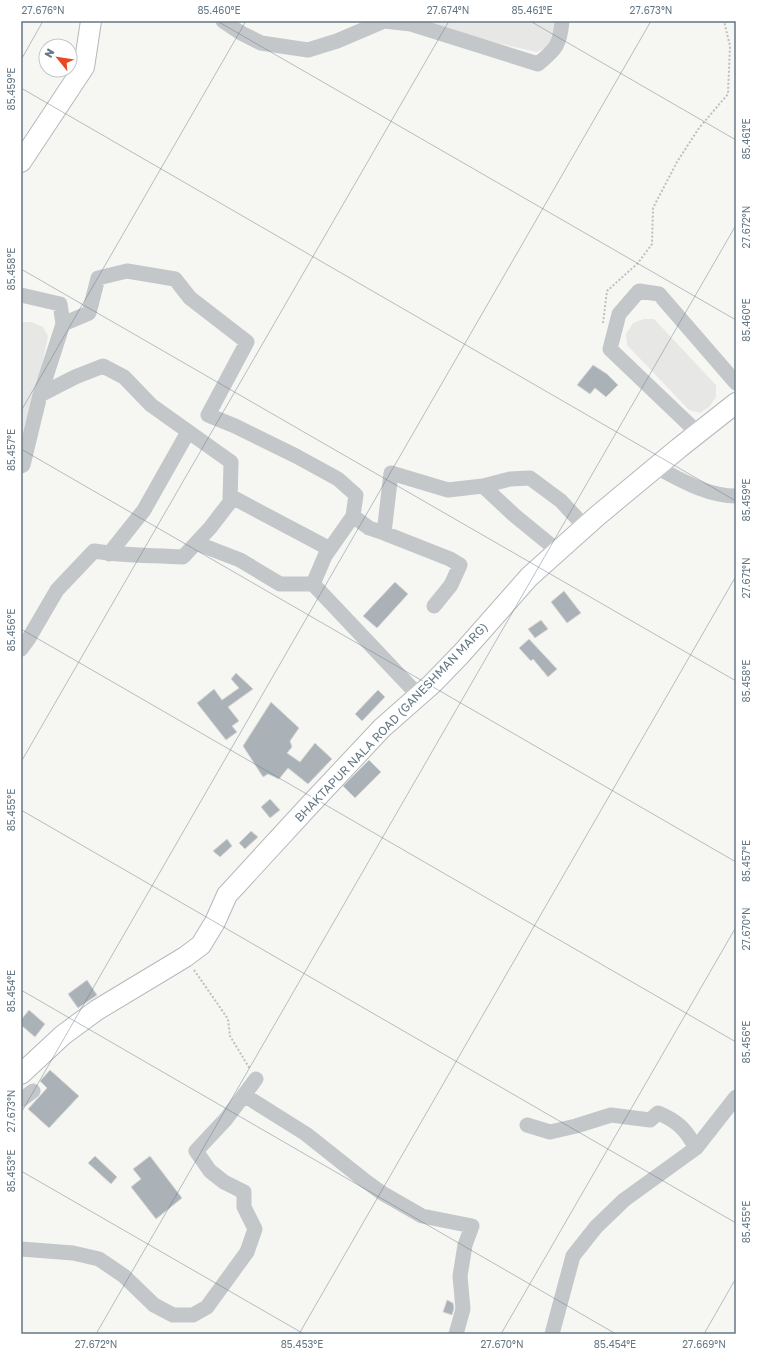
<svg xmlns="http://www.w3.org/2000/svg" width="757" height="1355" viewBox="0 0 757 1355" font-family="'Golos Text',sans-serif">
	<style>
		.built { fill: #e7e8e6 }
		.building { fill: #aab2b8; stroke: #d7d7d5 }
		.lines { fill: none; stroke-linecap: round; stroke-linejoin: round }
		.major-casing { stroke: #b4b9bc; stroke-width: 22 }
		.path { stroke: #bdbfc1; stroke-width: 2; stroke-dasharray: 2 2; stroke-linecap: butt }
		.minor { stroke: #c3c7ca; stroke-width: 15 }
		.major { stroke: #fff; stroke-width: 20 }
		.ticks { fill: none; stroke: #647784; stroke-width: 1; stroke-opacity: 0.45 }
		.labels { text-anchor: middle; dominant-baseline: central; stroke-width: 4; stroke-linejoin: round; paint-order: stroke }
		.street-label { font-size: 12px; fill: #647784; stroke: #fff }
		.neatline { fill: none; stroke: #647784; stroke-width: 1.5 }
		.ticks-label { font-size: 10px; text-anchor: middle; fill: #647784 }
	</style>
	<rect width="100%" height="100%" fill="#f6f6f2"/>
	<path class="built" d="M421,21H553L554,22L555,35L548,46L537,52L427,27Z
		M644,319H654L716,385V397L709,407L700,413L689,410L627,345L626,334L633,323Z
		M21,322H31L43,327L48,336L24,453L21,455Z"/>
	<path class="building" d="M593,365L607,374L618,385L606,397L595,388L590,394L577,385Z
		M395,582L408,594L377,628L363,616Z
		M564,591L581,613L567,623L551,602Z
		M541,620L548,629L535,638L528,629Z
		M529,639L557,669L548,677L533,659L531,661L519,648Z
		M236,673L253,689L228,707L239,721L232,726L237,732L226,740L197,703L214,689L222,700L239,688L231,679Z
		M378,690L385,697L362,721L355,714Z
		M271,702L299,728L290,741L292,747L287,753L300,762L315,743L332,759L308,784L288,768L279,779L268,774L263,777L243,746Z
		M369,760L381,772L355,798L343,786Z
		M270,799L280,810L270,818L261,807Z
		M251,831L258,837L245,849L239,843Z
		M227,839L232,846L220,857L213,851Z
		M87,980L97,995L78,1008L68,994Z
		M29,1010L45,1024L35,1037L21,1025V1020Z
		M50,1070L79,1096L49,1128L28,1109L47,1088L40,1081Z
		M95,1156L117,1177L111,1184L88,1163Z
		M150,1156L182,1198L156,1219L131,1187L141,1179L133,1169Z
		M447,1300L453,1303L454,1308L452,1315L443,1312Z"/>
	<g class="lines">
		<defs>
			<path id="major" d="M21,162L84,67L91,21
				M21,1074L63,1035L97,1010L185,957L201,945L215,922L227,895L306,809L382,728L432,684L462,653L529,577L596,517L679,448L736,403"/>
		</defs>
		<use href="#major" class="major-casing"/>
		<path class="path" d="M603,323L607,291L638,263L652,244L653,208L677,162L699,128L728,94L730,46L724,21
			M194,970L228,1019L230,1036L250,1069"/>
		<path class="minor" d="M223,21L241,33L261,43L308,50L337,41L384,21L411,24L538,64C556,49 560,45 562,21
			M21,295L60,304L63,324L40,395L23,465L21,466
			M63,324L89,313L98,278L127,271L175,279L190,298L247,342L208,415L235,426L296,456L338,479L356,495L353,516L325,556L313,584L418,695
			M699,434L610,349L619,314L639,291L659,294L736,383
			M656,467C681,480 707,496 736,496
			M230,496L330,549
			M353,516L369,528L384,533
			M196,543L240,560L280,584H313
			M558,551L514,515L483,486L510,479L530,478L561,501L585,527
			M109,554L144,510L188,432
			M434,606L451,585L460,565L450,559L384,533L391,473L448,490L483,486
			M21,649L29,638L57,590L94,551C123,556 153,555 183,557L210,528L230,502L231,462L151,405L124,377L103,366L75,377L40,395
			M244,1095L306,1134L364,1180L382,1193L422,1216L472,1226L465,1245L460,1276L463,1309L456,1334
			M21,1100L33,1091
			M527,1125L550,1132L576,1126L611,1115L650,1120L658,1113C678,1121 686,1130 696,1148
			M21,1249L73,1253L99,1259L124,1276L154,1305L173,1315H193L207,1307L247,1252L255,1229L244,1207V1192L224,1182L210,1171L196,1151L226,1119L256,1079
			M552,1334L573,1256L596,1227L624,1200L696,1148L736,1097"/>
		<use href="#major" class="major"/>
	</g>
	<path class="ticks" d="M217,21L736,320M530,21L736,140M21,60L43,21M21,88L736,501M21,269L736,681M21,411L246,21M21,449L736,862M21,629L736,1042M21,762L449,21M21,810L736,1223M21,990L616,1334M21,1113L651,21M21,1171L304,1334M96,1334L736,225M299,1334L736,576M501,1334L736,927M704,1334L736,1278"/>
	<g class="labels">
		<g class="street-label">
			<text transform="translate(391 722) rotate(-46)">BHAKTAPUR NALA ROAD (GANESHMAN MARG)</text>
		</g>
	</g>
	<rect width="757" height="1355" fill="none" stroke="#ffffff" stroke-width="44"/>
	<g transform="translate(58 58) rotate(300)"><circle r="19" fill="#ffffff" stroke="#c1c9ce"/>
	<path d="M0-3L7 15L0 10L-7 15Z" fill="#e94920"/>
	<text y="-6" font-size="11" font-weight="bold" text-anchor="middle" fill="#647784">N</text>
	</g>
	<rect x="22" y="22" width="713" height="1311" class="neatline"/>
	<g class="ticks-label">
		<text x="43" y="14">27.676°N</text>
		<text x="219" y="14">85.460°E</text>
		<text x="448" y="14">27.674°N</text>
		<text x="532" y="14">85.461°E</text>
		<text x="651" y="14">27.673°N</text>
		<text transform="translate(11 89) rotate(-90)" y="4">85.459°E</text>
		<text transform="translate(746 139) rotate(-90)" y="4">85.461°E</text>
		<text transform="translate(746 227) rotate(-90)" y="4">27.672°N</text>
		<text transform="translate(11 269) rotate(-90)" y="4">85.458°E</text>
		<text transform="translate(746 320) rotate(-90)" y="4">85.460°E</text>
		<text transform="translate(11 450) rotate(-90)" y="4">85.457°E</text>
		<text transform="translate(746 500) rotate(-90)" y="4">85.459°E</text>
		<text transform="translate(746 578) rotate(-90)" y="4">27.671°N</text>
		<text transform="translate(11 630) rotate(-90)" y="4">85.456°E</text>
		<text transform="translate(746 681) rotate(-90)" y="4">85.458°E</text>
		<text transform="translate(11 810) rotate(-90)" y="4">85.455°E</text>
		<text transform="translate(746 861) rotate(-90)" y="4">85.457°E</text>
		<text transform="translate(746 929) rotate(-90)" y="4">27.670°N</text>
		<text transform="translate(11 991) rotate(-90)" y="4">85.454°E</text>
		<text transform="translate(746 1042) rotate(-90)" y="4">85.456°E</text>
		<text transform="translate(11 1111) rotate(-90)" y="4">27.673°N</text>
		<text transform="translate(11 1171) rotate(-90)" y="4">85.453°E</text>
		<text transform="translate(746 1222) rotate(-90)" y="4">85.455°E</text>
		<text x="96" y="1348">27.672°N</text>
		<text x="302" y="1348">85.453°E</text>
		<text x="502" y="1348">27.670°N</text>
		<text x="615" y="1348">85.454°E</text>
		<text x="704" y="1348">27.669°N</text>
	</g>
</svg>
